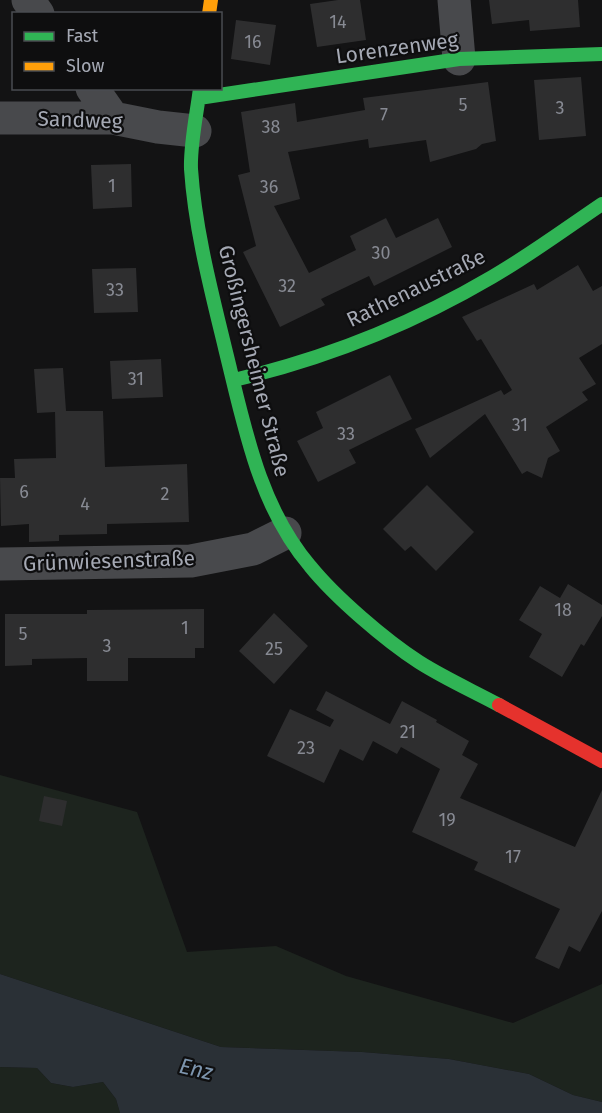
<svg xmlns="http://www.w3.org/2000/svg" width="602" height="1113" viewBox="0 0 602 1113" font-family="'Fira Sans',sans-serif">
	<style>
		.green { fill: #1d241e }
		.water { fill: #2a3036 }
		.building { fill: #2e2e2f }
		.lines { fill: none; stroke-linecap: round; stroke-linejoin: round }
		.street { stroke: #48494c; stroke-width: 33 }
		.fast { stroke: #30b455; stroke-width: 14 }
		.slow { stroke: #ff9f0a; stroke-width: 14 }
		.jam { stroke: #e5322d; stroke-width: 14 }
		.labels { text-anchor: middle; dominant-baseline: central; stroke-width: 4.5; stroke-linejoin: round; paint-order: stroke }
		.number-label { font-size: 18px; fill: #878a93 }
		.street-label { font-size: 21px; fill: #a5a9b4; stroke: #0e0e0f }
		.water-label { font-size: 22px; font-style: italic; fill: #7d95ae; stroke: #0e0e0f }
	</style>
	<rect width="100%" height="100%" fill="#131314"/>
	<path class="green" d="M0,775L137,812L187,952L276,946L346,976L513,1023L602,984V1102L573,1095L529,1074L449,1059L362,1052L221,1047L0,974Z
		M0,1067L37,1068L51,1083L73,1087L103,1082L116,1099L120,1113H0Z"/>
	<path class="water" d="M0,974L221,1047L362,1052L449,1059L529,1074L573,1095L602,1102V1113H120L116,1099L103,1082L73,1087L51,1083L37,1068L0,1067Z"/>
	<path class="building" d="M338,0H360L366,40L317,47L310,4Z
		M489,0H578L580,27L530,31L529,20L492,24Z
		M236,20L276,25L270,65L231,59Z
		M581,77L586,136L539,140L534,80Z
		M488,82L496,141L482,144L476,149L430,162L426,140L369,148L368,139L288,152L300,199L274,206L309,273L356,250L350,236L386,218L396,238L438,218L452,247L374,286L369,276L321,299L325,305L280,327L243,252L256,246L238,175L250,172L241,112L295,103L297,122L365,110L363,98Z
		M131,164L132,207L93,209L91,165Z
		M578,265L593,291L602,286V344L579,358L596,384L582,392L588,400L546,427L560,451L548,458L542,478L527,471L522,474L485,414L430,458L415,429L501,390L504,395L512,390L481,339L477,341L462,317L534,284L537,290Z
		M136,268L138,312L94,313L92,269Z
		M161,359L163,397L112,399L110,361Z
		M63,368L66,411H64H103L105,467L187,464L189,522L107,524V534L59,535V541L29,542V524L1,526L0,478H15L14,459L56,458L55,412L37,413L34,369Z
		M390,375L412,419L349,450L356,463L318,482L297,441L323,428L316,412Z
		M427,485L474,532L436,571L411,546L405,551L383,529Z
		M568,584L602,605V616L584,646L581,644L562,677L529,657L542,634L519,620L540,586L560,598Z
		M204,609V648H195V658H128V681H87V658L32,659V665L5,666V614H87V610Z
		M274,613L308,646L274,684L239,651Z
		M326,691L390,724L402,701L437,720L436,722L469,741L462,755L478,764L460,798L575,847L602,790V911L580,952L569,946L559,969L535,958L560,909L474,870L478,862L412,832L440,769L401,747L397,754L373,741L363,761L340,749L324,783L267,756L290,709L330,727L334,720L316,710Z
		M44,796L67,801L62,826L39,821Z"/>
	<g class="lines">
		<path class="street" d="M28,0L38,14
			M454,0L459,59
			M92,88L113,118
			M0,118H113L158,127L195,131
			M0,564L191,561L253,549L285,533"/>
		<path class="fast" d="M200,88C197,113 190,144 191,169C195,229 211,290 225,348C244,424 258,505 310,566C335,597 385,640 419,662C444,678 473,691 499,705
			M199,98L459,59L602,54
			M234,380C324,359 412,324 492,277C530,255 565,229 602,204"/>
		<path class="slow" d="M209,14L211,0"/>
		<path class="jam" d="M499,705L602,761"/>
	</g>
	<g class="labels">
		<g class="number-label">
			<text x="338" y="22">14</text>
			<text x="253" y="42">16</text>
			<text x="463" y="105">5</text>
			<text x="560" y="108">3</text>
			<text x="384" y="115">7</text>
			<text x="271" y="127">38</text>
			<text x="112" y="186">1</text>
			<text x="269" y="187">36</text>
			<text x="381" y="253">30</text>
			<text x="287" y="286">32</text>
			<text x="115" y="290">33</text>
			<text x="136" y="379">31</text>
			<text x="520" y="425">31</text>
			<text x="346" y="434">33</text>
			<text x="24" y="492">6</text>
			<text x="165" y="494">2</text>
			<text x="85" y="504">4</text>
			<text x="563" y="610">18</text>
			<text x="185" y="628">1</text>
			<text x="23" y="634">5</text>
			<text x="107" y="646">3</text>
			<text x="274" y="649">25</text>
			<text x="408" y="732">21</text>
			<text x="306" y="748">23</text>
			<text x="447" y="820">19</text>
			<text x="513" y="857">17</text>
		</g>
		<g class="street-label">
			<text transform="translate(397 48) rotate(-8)">Lorenzenweg</text>
			<text transform="translate(80 120) rotate(2)">Sandweg</text>
			<text transform="translate(416 288) rotate(-26)">Rathenaustraße</text>
			<text transform="translate(254 361) rotate(76)">Großingersheimer Straße</text>
			<text transform="translate(109 561) rotate(-2)">Grünwiesenstraße</text>
		</g>
		<g class="water-label">
			<text transform="translate(196 1069) rotate(13)">Enz</text>
		</g>
	</g>
	<rect x="12" y="12" width="210" height="78" fill="#0e0e0f" stroke="#4a4c51" stroke-width="1.5"/>
	<rect x="24" y="32" width="30" height="9" fill="#30b455" stroke="#4a4c51" stroke-width="1.5"/>
	<text x="66" y="42" font-size="18" fill="#a5a9b4">Fast</text>
	<rect x="24" y="62" width="30" height="9" fill="#ff9f0a" stroke="#4a4c51" stroke-width="1.5"/>
	<text x="66" y="72" font-size="18" fill="#a5a9b4">Slow</text>
</svg>
